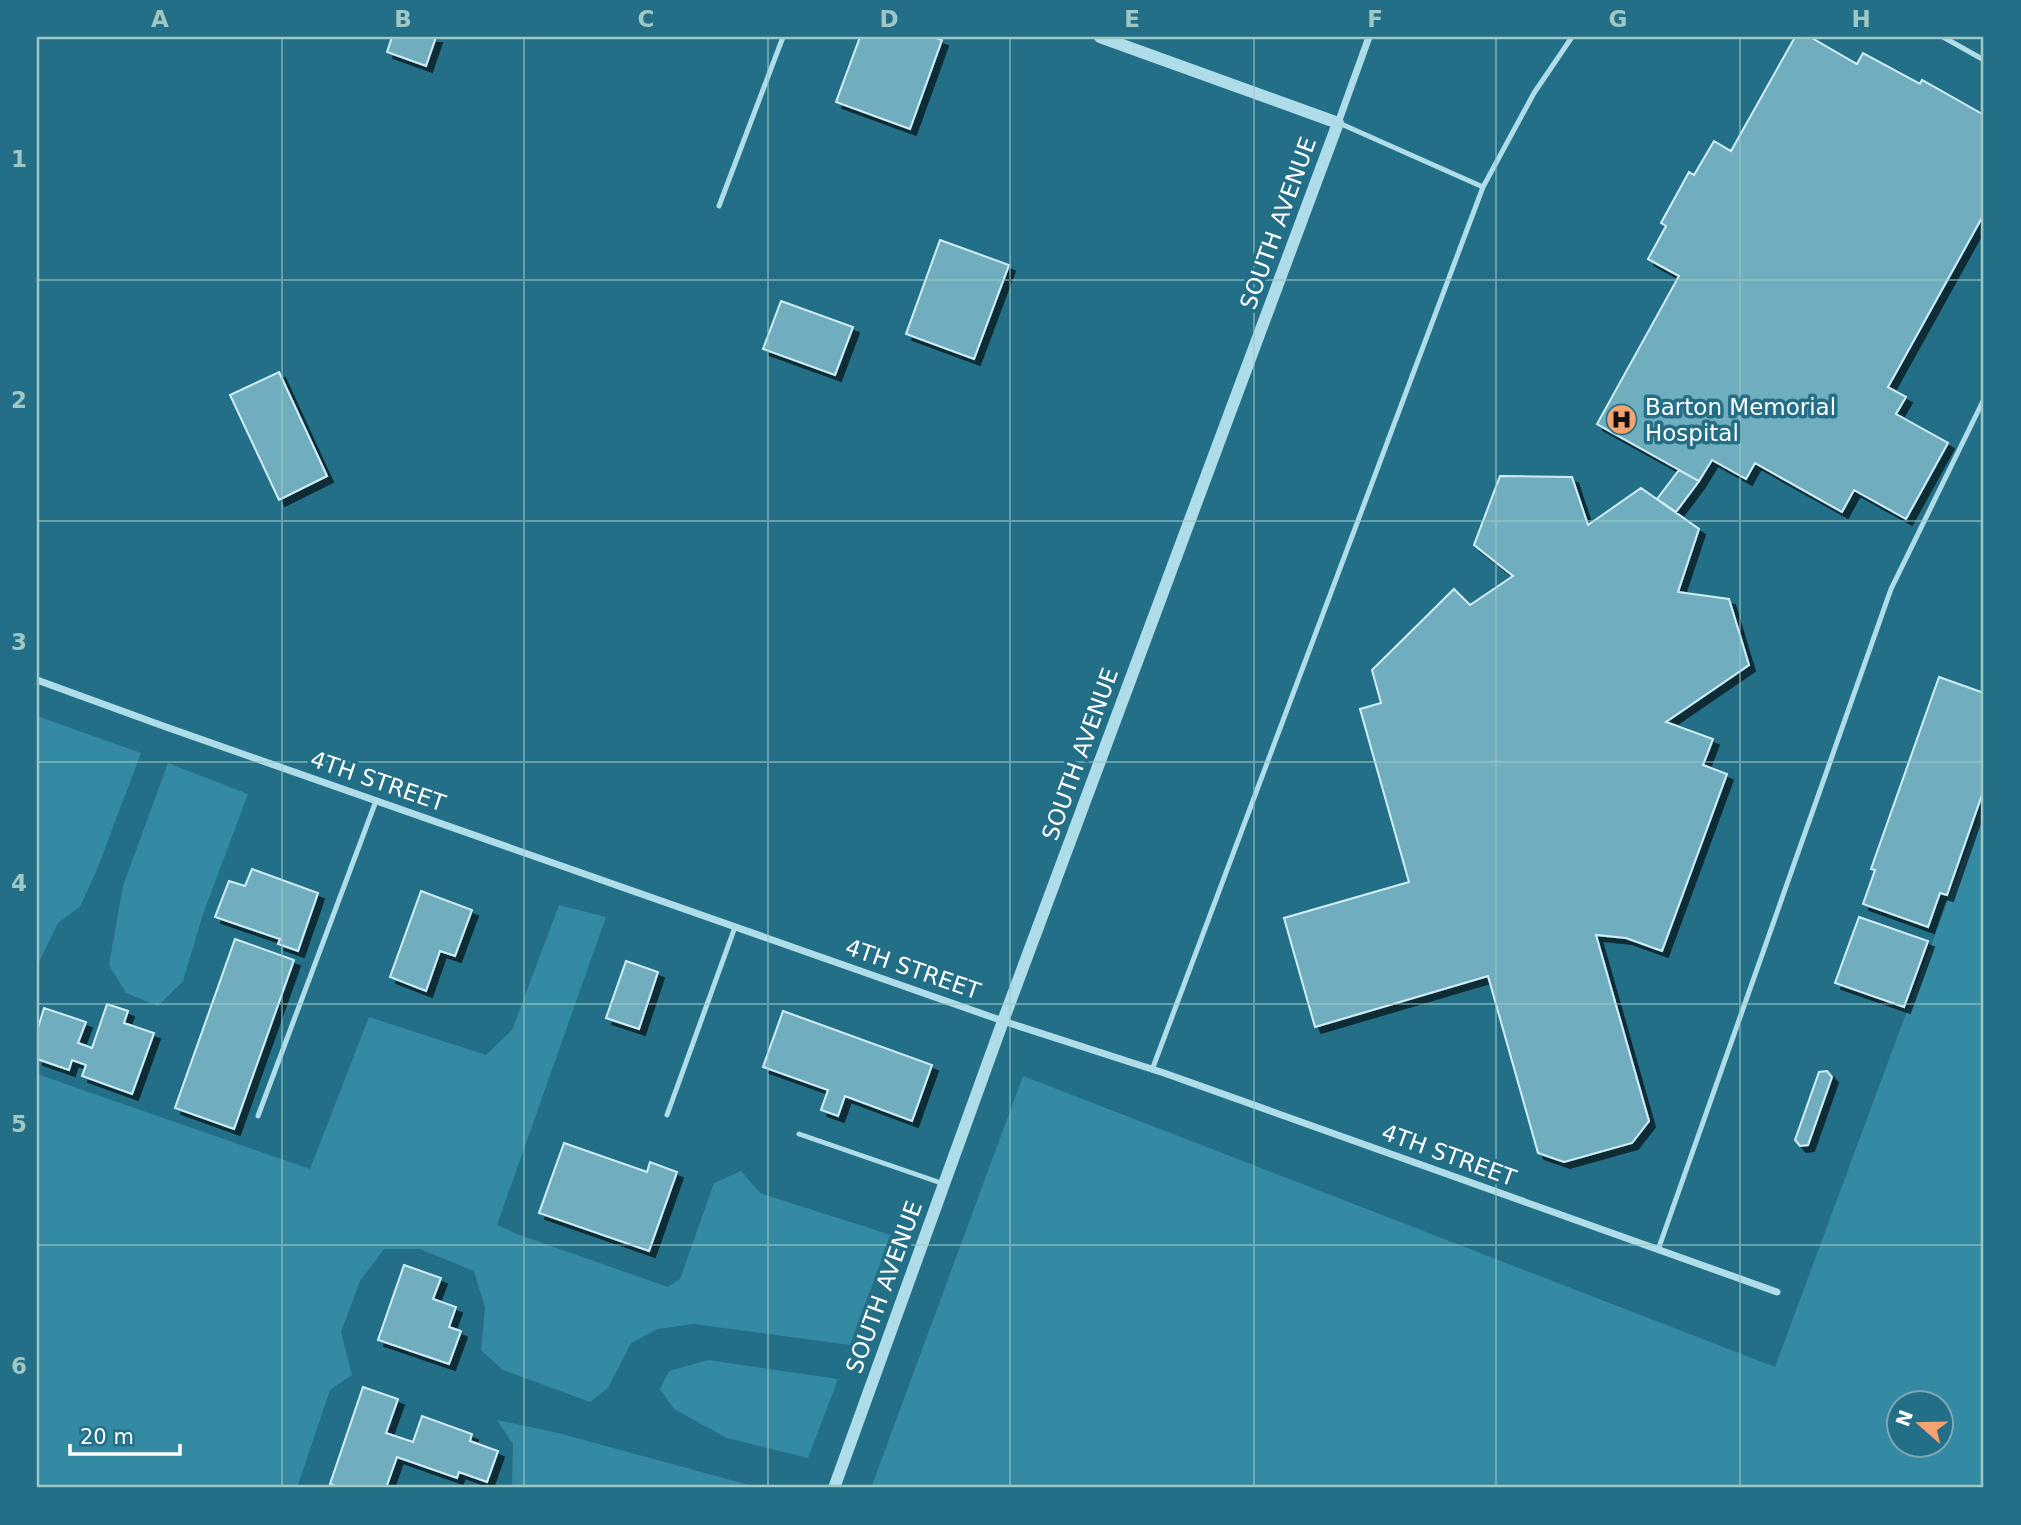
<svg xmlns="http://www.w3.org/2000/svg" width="2021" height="1525" viewBox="0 0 2021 1525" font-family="'DejaVu Sans',sans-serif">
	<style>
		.green { fill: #3489a3; fill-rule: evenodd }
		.building { fill: #70adbf; stroke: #d2eff7; stroke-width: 2; filter: url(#shadow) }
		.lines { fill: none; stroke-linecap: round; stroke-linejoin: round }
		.service { stroke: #aedce9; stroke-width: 5 }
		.minor { stroke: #aedce9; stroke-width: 7 }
		.tertiary { stroke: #aedce9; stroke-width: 12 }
		.grid { fill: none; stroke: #9fc8c5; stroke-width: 2; stroke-opacity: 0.55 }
		.labels { text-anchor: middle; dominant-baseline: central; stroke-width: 7; stroke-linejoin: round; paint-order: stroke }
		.street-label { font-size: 23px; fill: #fff; stroke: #236f87 }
		.poi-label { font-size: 23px; fill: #fff; stroke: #236f87; text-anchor: start }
		.neatline { fill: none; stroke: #9fc8c5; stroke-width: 2.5 }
		.grid-label { font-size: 23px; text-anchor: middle; font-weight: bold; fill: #9fc8c5 }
	</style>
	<defs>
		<filter id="shadow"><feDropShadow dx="6" dy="6" stdDeviation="0" flood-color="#0009"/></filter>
	</defs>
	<rect width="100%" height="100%" fill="#236f87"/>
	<path class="green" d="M37,716L141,753L98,867L80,907L58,923L37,966Z
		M168,763L248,794L203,914L183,981L158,1006L126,993L109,965L123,886Z
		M1984,803V1488H871L1023,1076L1775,1367ZM1898,1402H1940V1444H1898Z
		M559,905L606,917L497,1225L517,1234L668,1287L680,1279L714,1183L741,1171L760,1193L891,1235L850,1345L694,1324L658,1329L631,1343L608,1388L590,1402L503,1370L481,1350L485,1308L474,1271L420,1249H384L360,1281L341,1332L352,1375L330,1390L297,1488H37V1074L310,1169L369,1017L486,1055L512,1030Z
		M708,1360L838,1379L808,1458L727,1438L674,1409L660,1389L669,1371Z
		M497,1420L558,1433L760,1488H512L513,1444Z"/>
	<path class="building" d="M392,37H436L426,66L387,52Z
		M860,37H934L942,40L910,129L836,102Z
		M1795,37H1810L1857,64L1863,53L1920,84L1922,80L1984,115V214L1888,387L1906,397L1896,414L1948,443L1906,519L1854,490L1842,512L1755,463L1746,479L1712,460L1699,481L1597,424L1679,276L1648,259L1666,226L1661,223L1689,172L1694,175L1714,141L1731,151Z
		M940,240L1009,265L974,359L906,334Z
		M781,301L853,327L835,375L763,349Z
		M279,372L327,476L279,500L230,395Z
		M1679,470L1699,481L1676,512L1657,499Z
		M1500,476L1572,477L1588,525L1641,488L1699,529L1678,592L1729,599L1749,665L1666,722L1713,739L1703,765L1727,774L1662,951L1626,938L1596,935L1649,1121L1632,1143L1564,1162L1538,1153L1488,976L1315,1027L1284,918L1409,882L1360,709L1381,703L1372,670L1454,589L1470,605L1513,576L1474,545Z
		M1939,677L1984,693V789L1947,895L1940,893L1928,927L1863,904L1875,870L1871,869Z
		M252,869L318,893L298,951L278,944L280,939L215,917L229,881L245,886Z
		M421,891L472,910L455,956L440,951L426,991L390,977Z
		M1859,917L1928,941L1904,1007L1835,983Z
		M235,939L294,960L234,1129L175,1108Z
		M626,961L658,972L639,1029L606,1018Z
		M107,1004L128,1011L124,1023L154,1033L132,1094L82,1076L86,1065L72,1060L69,1070L37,1059V1031L44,1008L86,1022L78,1043L92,1048Z
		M783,1011L932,1065L912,1121L845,1096L838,1116L821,1110L828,1090L763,1067Z
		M1827,1071L1832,1077L1808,1145L1800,1146L1795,1140L1819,1072Z
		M564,1143L647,1172L650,1162L677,1172L649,1251L539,1213Z
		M404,1265L441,1278L433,1299L456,1307L449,1327L461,1331L449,1364L378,1340Z
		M363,1387L398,1399L386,1433L413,1442L422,1416L472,1434L470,1441L498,1451L487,1482L459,1472L457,1478L397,1457L386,1488H341L330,1484Z"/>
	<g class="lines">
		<path class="service" d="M1943,37L1984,60
			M1339,123L1483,187
			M719,206L783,37
			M1152,1070L1483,187L1534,93L1572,37
			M667,1115L735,927
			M258,1116L376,801
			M799,1134L944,1184
			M1658,1250L1891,589L1984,399"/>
		<path class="minor" d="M1338,123L1369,37
			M37,680L166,727L1003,1021L1164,1073L1777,1292"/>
		<path class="tertiary" d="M834,1488L1003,1021L1338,123L1100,37"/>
	</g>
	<path class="grid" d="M282,37V1488M524,37V1488M768,37V1488M1010,37V1488M1254,37V1488M1496,37V1488M1740,37V1488M37,280H1984M37,521H1984M37,762H1984M37,1004H1984M37,1245H1984"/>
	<defs>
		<symbol id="hospital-disc" viewBox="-11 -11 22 22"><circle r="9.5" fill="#f4a370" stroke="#236f87"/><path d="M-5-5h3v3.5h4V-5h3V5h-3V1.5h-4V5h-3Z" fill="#111"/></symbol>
	</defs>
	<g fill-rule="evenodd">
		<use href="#hospital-disc" x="1604" y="402" width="35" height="35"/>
	</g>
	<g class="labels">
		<g class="street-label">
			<text transform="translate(1278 223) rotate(-70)">SOUTH AVENUE</text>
			<text transform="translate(1080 754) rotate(-70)">SOUTH AVENUE</text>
			<text transform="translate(378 781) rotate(19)">4TH STREET</text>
			<text transform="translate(913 969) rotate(19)">4TH STREET</text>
			<text transform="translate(1449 1155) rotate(20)">4TH STREET</text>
			<text transform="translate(884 1287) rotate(-70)">SOUTH AVENUE</text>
		</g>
		<g class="poi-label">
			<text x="1645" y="407">Barton Memorial<tspan x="1645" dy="26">Hospital</tspan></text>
		</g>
	</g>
	<rect width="2021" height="1525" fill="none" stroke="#236f87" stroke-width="77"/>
	<g transform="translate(1920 1424) rotate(290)"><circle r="33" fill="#236f87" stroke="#7ba9b7" stroke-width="2"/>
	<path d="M0-5L12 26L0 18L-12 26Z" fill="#f4a370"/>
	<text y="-10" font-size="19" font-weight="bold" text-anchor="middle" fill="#ffffff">N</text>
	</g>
	<path d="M70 1444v10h110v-10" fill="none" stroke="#ffffff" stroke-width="3.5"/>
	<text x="80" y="1444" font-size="21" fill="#ffffff" stroke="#236f87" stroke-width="5" paint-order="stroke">20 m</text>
	<rect x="38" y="38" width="1944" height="1448" class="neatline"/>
	<g class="grid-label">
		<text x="160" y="27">A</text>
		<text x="403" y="27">B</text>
		<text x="646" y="27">C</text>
		<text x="889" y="27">D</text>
		<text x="1132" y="27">E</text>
		<text x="1375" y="27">F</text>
		<text x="1618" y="27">G</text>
		<text x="1861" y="27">H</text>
		<text x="19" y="167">1</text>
		<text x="19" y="408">2</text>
		<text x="19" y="650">3</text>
		<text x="19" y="891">4</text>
		<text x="19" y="1132">5</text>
		<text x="19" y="1374">6</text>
	</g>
</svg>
